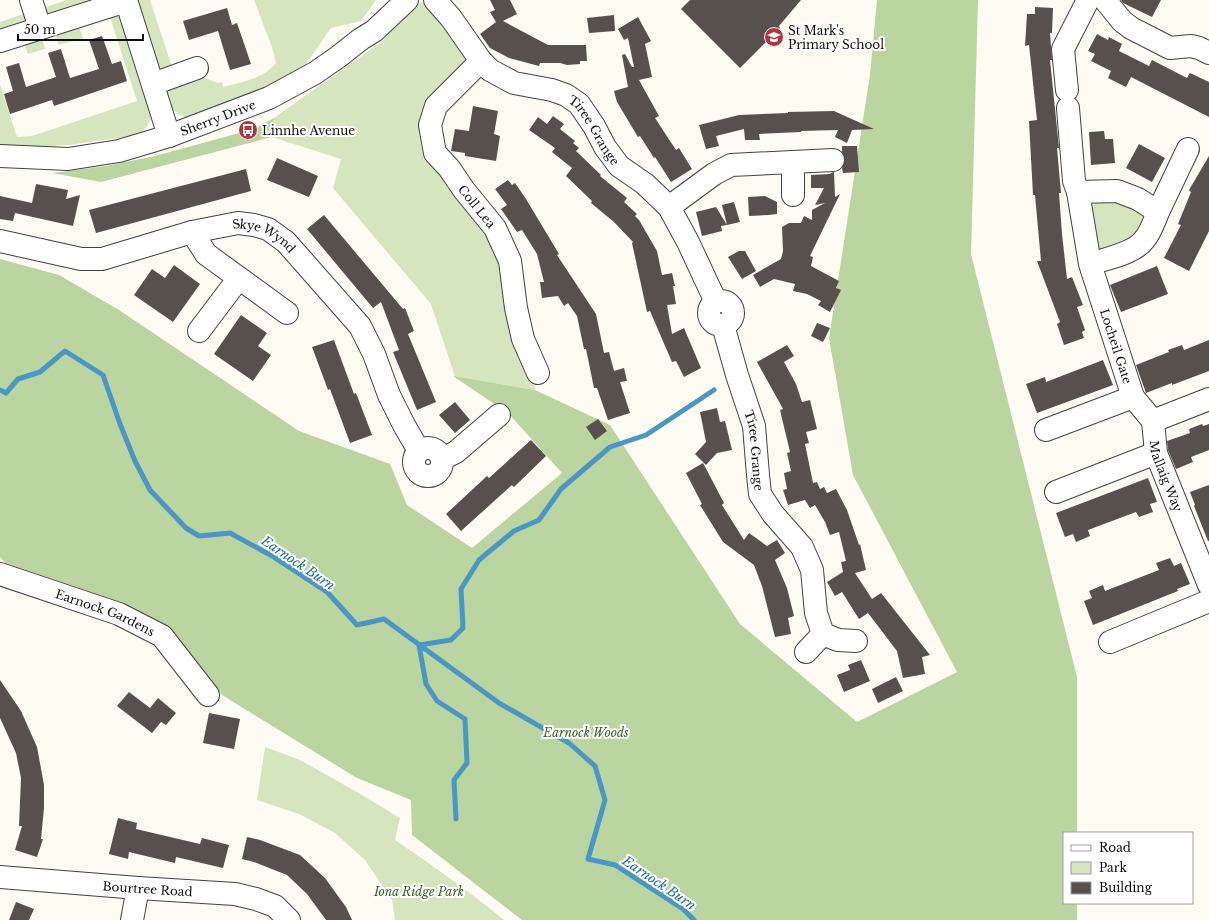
<svg xmlns="http://www.w3.org/2000/svg" width="1209" height="920" viewBox="0 0 1209 920" font-family="'Libre Baskerville',serif">
	<style>
		.green { fill: #d5e6be }
		.forest { fill: #bad59f }
		.lines { fill: none; stroke-linecap: round; stroke-linejoin: round }
		.stream { stroke: #4997c2; stroke-width: 5 }
		.building { fill: #57504c }
		.minor-casing { stroke: #424242; stroke-width: 24 }
		.minor { stroke: #fff; stroke-width: 22 }
		.labels { text-anchor: middle; dominant-baseline: central; stroke-width: 4; stroke-linejoin: round; paint-order: stroke }
		.poi-label { font-size: 12px; fill: #0f0f0f; stroke: #fff; text-anchor: start }
		.street-label { font-size: 12px; fill: #0f0f0f; stroke: #fff }
		.park-label { font-size: 12px; font-style: italic; fill: #346225; stroke: #fff }
		.water-label { font-size: 13px; font-style: italic; fill: #236a97; stroke: #fff }
	</style>
	<rect width="100%" height="100%" fill="#fefbf3"/>
	<path class="green" d="M67,0H103L43,21V8Z
		M134,0H150L173,70L158,74Z
		M254,0H376L361,21L331,28L306,64L263,90L186,118C169,109 168,105 162,87L185,84L205,78L218,83L222,82L223,87C242,82 263,79 276,63L272,47Z
		M422,2L426,3L466,59L427,104L420,130L427,153L492,244L504,284L511,340L536,390L455,377L431,304L333,188L341,159L272,137L274,118L384,40L386,31L413,6Z
		M29,12L33,23L0,34V22Z
		M109,14H113L121,18L153,112L148,125L143,131L138,134L132,136L69,145L13,148L0,147V85L17,137L32,136L137,101Z
		M78,23L83,38L59,45L54,31Z
		M41,35L45,49L28,54L23,41Z
		M1120,201L1140,212L1143,217L1140,227L1133,238L1104,250H1098L1091,207L1096,202Z
		M265,747L300,760L357,792L400,818L395,840C432,865 469,891 504,920H395L392,900L365,860L335,833L299,814L257,800Z"/>
	<path class="forest" d="M877,0H978L971,254L1077,677V833H1064V903H1077V920H522L412,835L411,800L357,778L222,695L166,626L6,564L0,557V259L59,275L119,310L299,431L390,464L407,505L472,548L562,473L509,414L453,376L535,390L610,425L740,624L857,722L957,672L853,475L829,338L870,75Z
		M274,118L272,137L101,182L52,173L106,166L155,156L254,129Z"/>
	<g class="lines">
		<path class="stream" d="M0,390L6,393L18,379L40,372L65,351L103,375L120,424L135,461L150,490L186,528L199,536L230,533L272,556L327,592L357,625L384,619L499,703L569,743L595,766L605,800L588,859L615,865L683,909L694,920
			M456,819L454,780L467,763L465,719L437,701L426,684L419,645L451,640L463,628L461,589L479,560L514,531L539,520L561,489L610,447L646,435L714,390"/>
	</g>
	<path class="building" d="M490,0H510L517,14L503,21L548,45H586L587,61H580V64L567,65L560,63H540L539,66L509,58L490,48L480,34L496,22L490,12L495,10Z
		M690,0H801L779,26L780,28L740,68L681,9Z
		M1121,0H1161L1152,17L1123,3Z
		M1035,7L1053,8L1052,33H1050L1052,60H1050L1059,148H1057L1061,193H1059L1062,234L1067,279L1072,277L1083,305L1077,307L1085,330L1082,332L1084,338L1064,345L1057,324L1060,322L1037,261H1041L1035,195H1033L1029,121L1037,120L1029,45L1025,46L1027,14H1035Z
		M227,8L232,25L237,23L251,64L230,70L218,31L189,40L183,21Z
		M614,15L615,31L589,33L587,18Z
		M638,17L651,41L645,44L652,77L639,80L659,116L655,118L676,150L679,148L692,169L671,182L655,157L654,158L640,136L638,137L617,102L614,91L628,87L622,55L625,54L632,67H634L628,38L624,40L618,29Z
		M1097,34L1108,40L1109,37L1122,44L1119,51L1149,66L1152,60L1187,78L1190,73L1209,82V117L1131,77L1126,87L1108,78L1111,71L1091,61L1095,54L1088,51Z
		M102,36L112,64L121,61L127,81L54,106L52,100L10,114L4,94L13,91L6,67L19,63L26,87L56,77L48,53L61,49L70,78L99,69L89,40Z
		M473,106L498,111L494,134L500,136L496,161L465,156V153L451,151L455,129L469,131Z
		M834,111L874,129L852,130L847,143L835,137L838,130L801,131V132L759,134L760,140H745L744,129L716,136L719,146L706,149L699,125L739,115L788,113V112Z
		M553,116L564,124L560,129L575,141L573,143L579,148L576,151L601,175L600,176L627,198L624,202L637,214L635,216L639,220L657,251L662,275L672,273L675,286H673L676,304L667,305L672,334L684,328L701,368L684,377L676,361L672,362L650,311L647,312L632,243L633,242L614,222L591,203L592,201L566,176L572,168L552,152L555,148L529,130L538,117L547,124Z
		M1104,131L1105,139H1113L1115,163L1091,165L1089,132Z
		M1139,144L1165,158L1152,182L1126,168Z
		M842,146H857L859,172L843,173L842,168L845,160L842,152Z
		M1209,156V231L1189,271L1164,258L1181,225L1178,224L1191,192L1189,190Z
		M277,158L318,176L309,197L267,180Z
		M246,169L251,191L96,233L89,210Z
		M834,172L835,197L840,194L810,256L813,257L811,266L839,281L836,288L841,290L830,312L818,305L821,301L807,294L793,291L795,284L774,279L760,287L753,275L781,259L783,251L782,227L789,223H801L804,216L812,220V210L825,203L815,205L824,188H811V175L830,174L831,173Z
		M508,180L512,185L515,183L526,199L559,254L557,255L596,314L604,353L609,352L614,371L624,368L627,381L620,382L630,413L608,420L597,388H594L586,349H584L577,316L568,303L564,306L558,296L542,298L540,282H544L537,254L522,230L517,232L501,209L507,205L495,189Z
		M36,184L68,190L66,199L80,195L73,226L15,213L13,221L0,219V196L32,203Z
		M765,196L777,202V214L769,215L749,216L748,197Z
		M734,202L740,222L727,225L722,205Z
		M716,207L727,225L721,226L722,231L702,236L696,212Z
		M324,215L403,309L405,308L414,331L408,334L436,402L417,410L393,352L399,350L381,302L373,308L307,229Z
		M739,251H745L756,271L742,279L728,257Z
		M174,265L200,284L173,322L134,295L152,269L165,278Z
		M1157,266L1168,294L1121,312L1110,285Z
		M241,315L267,333L258,346L271,355L253,381L214,354Z
		M817,323L830,328L823,342L811,336Z
		M334,340L354,394L356,393L372,435L350,443L330,389L328,390L312,347Z
		M1209,340V371L1172,385V383L1146,393L1136,365L1169,352L1168,350L1182,345L1184,350Z
		M787,345L794,356L784,362L796,384L802,402L810,400L817,429L806,432L809,443L805,444L813,483L817,482L820,489L824,487L827,493L836,489L847,510L859,545L860,544L866,570L855,573L872,599L881,593L930,655L922,657L925,674L903,678L897,651L868,613L859,619L842,592L835,596L827,582L843,572L841,562L846,561L839,532L830,535L825,522L815,505L810,508L805,500L788,505L783,490L787,489L784,473L791,471L787,453L790,452L780,410L783,409L757,362Z
		M1103,360L1113,385L1037,413L1026,384L1045,377L1046,382Z
		M455,402L470,420L455,433L439,415Z
		M717,408L720,422L725,421L732,450L717,453L706,465L695,454L706,442L700,412Z
		M598,419L607,431L595,440L586,427Z
		M1202,424L1203,426L1209,424V450L1191,457L1193,462L1176,469L1168,450L1167,441L1190,433L1189,429Z
		M531,440L546,456L514,487L512,485L461,531L446,514L487,476L489,478Z
		M703,463L724,503L722,505L744,540L749,533L767,546L777,540L785,553L775,560L787,588L794,616L788,618L791,634L775,637L762,586L754,565L723,542L700,505L702,504L686,473Z
		M1148,478L1157,502L1150,504L1153,512L1139,517L1136,512L1088,530L1090,536L1076,542L1073,534L1065,537L1056,513Z
		M1209,485V541H1208L1194,506L1195,505L1190,492Z
		M1170,558L1174,566L1181,563L1190,584L1177,589L1178,591L1093,625L1084,601L1092,598L1089,591L1103,585L1105,591L1159,570L1156,563Z
		M861,660L870,681L844,692L837,675L850,670L848,665Z
		M896,677L903,691L878,703L872,689Z
		M0,680L21,711L37,747L44,785V808L41,839H43L37,857L15,850L22,826H19L21,778L16,753L0,718Z
		M129,692L150,708L158,698L176,713L166,725L161,722L152,733L117,706Z
		M209,713L240,719L234,749L203,743Z
		M118,818L137,823L136,829L200,844L202,838L229,845L223,868L176,857L175,863L129,852L128,859L109,854Z
		M247,837L260,840L300,855L325,878L346,907L352,920H326L307,894L287,875L254,862L242,859Z
		M16,902L34,909L29,920H9Z"/>
	<g class="lines">
		<defs>
			<g id="minor">
				<path d="M31,0L40,28"/>
				<path d="M126,0L169,136"/>
				<path id="s1" d="M435,0L451,18L481,61L490,70L514,83L552,90L566,95L579,104L594,126L605,147L619,166L645,184L669,207L688,242L716,302"/>
				<path d="M1105,0L1122,21L1131,28L1170,48L1191,46L1199,48L1209,53"/>
				<path d="M0,41L126,1"/>
				<path id="s2" d="M481,61L436,106L430,125L435,153L449,168L464,190L495,228L510,261L516,308L523,339L538,373"/>
				<path d="M153,84L197,68"/>
				<path d="M1067,90L1063,49L1088,0"/>
				<path d="M1068,108L1074,181L1078,192"/>
				<path id="s3" d="M0,156L68,159L119,151L169,136L269,98L315,73L338,57L361,39L374,31L407,0"/>
				<path d="M793,162V195"/>
				<path d="M669,207L714,174L731,165L833,160"/>
				<path d="M1158,212L1188,149"/>
				<path d="M192,232L206,254L287,313"/>
				<path id="s4" d="M0,241L81,259H102L192,232L238,223L254,225L268,229L286,242L360,326L374,354L389,395L404,425L419,451"/>
				<path id="s5" d="M1090,264C1105,259 1135,253 1144,240C1151,232 1154,222 1158,212L1138,199L1117,191L1078,192L1090,264L1133,397L1153,421"/>
				<circle cx="721" cy="313" r="12"/>
				<path id="s6" d="M723,325L737,375L754,426L758,475L760,494L773,514L802,547L812,570L816,613L823,634L838,640L856,641"/>
				<path d="M199,331L239,278"/>
				<path id="s7" d="M1153,421L1156,453L1209,585"/>
				<path d="M1153,421L1209,399"/>
				<path d="M1046,430L1133,397"/>
				<circle cx="428" cy="462" r="14"/>
				<path d="M442,459L456,452L499,415"/>
				<path d="M1056,492L1156,453"/>
				<path id="s8" d="M0,574L119,614L162,636L208,695"/>
				<path d="M1110,642L1209,601"/>
				<path d="M806,652L823,634"/>
				<path id="s9" d="M0,877L138,888L235,894L256,899L275,906L289,920"/>
				<path d="M132,920L138,888"/>
			</g>
		</defs>
		<use href="#minor" class="minor-casing"/>
		<use href="#minor" class="minor"/>
	</g>
	<defs>
		<symbol id="school-disc" viewBox="-11 -11 22 22"><circle r="9.5" fill="#b4333f" stroke="#fff"/><path d="M0-5L7-2L0 1L-7-2ZM-4 1L0 2.5L4 1V4Q0 6-4 4Z" fill="#fff"/></symbol>
		<symbol id="bus-disc" viewBox="-11 -11 22 22"><circle r="9.5" fill="#b4333f" stroke="#fff"/><path d="M-5-6H5V4H4V6H2V4H-2V6H-4V4H-5ZM-3.5-4V0h7V-4ZM-3.5 1.2v1.5H-2V1.2ZM2 1.2v1.5H3.5V1.2Z" fill="#fff"/></symbol>
	</defs>
	<g fill-rule="evenodd">
		<use href="#school-disc" x="763" y="26" width="22" height="22"/>
		<use href="#bus-disc" x="237" y="119" width="22" height="22"/>
	</g>
	<g class="labels">
		<g class="poi-label">
			<text x="788" y="30">St Mark's<tspan x="788" dy="14">Primary School</tspan></text>
			<text x="262" y="130">Linnhe Avenue</text>
		</g>
		<g class="street-label">
			<text stroke="none"><textPath href="#s3" startOffset="224">Sherry Drive</textPath></text>
			<text stroke="none"><textPath href="#s1" startOffset="216">Tiree Grange</textPath></text>
			<text stroke="none"><textPath href="#s2" startOffset="180">Coll Lea</textPath></text>
			<text stroke="none"><textPath href="#s4" startOffset="274">Skye Wynd</textPath></text>
			<text stroke="none"><textPath href="#s5" startOffset="336">Locheil Gate</textPath></text>
			<text stroke="none"><textPath href="#s6" startOffset="130">Tiree Grange</textPath></text>
			<text stroke="none"><textPath href="#s7" startOffset="57">Mallaig Way</textPath></text>
			<text stroke="none"><textPath href="#s8" startOffset="112">Earnock Gardens</textPath></text>
			<text stroke="none"><textPath href="#s9" startOffset="148">Bourtree Road</textPath></text>
		</g>
		<g class="park-label">
			<text x="586" y="732">Earnock Woods</text>
			<text x="419" y="891">Iona Ridge Park</text>
		</g>
		<g class="water-label">
			<text transform="translate(298 563) rotate(34)">Earnock Burn</text>
			<text transform="translate(659 883) rotate(34)">Earnock Burn</text>
		</g>
	</g>
	<rect x="1063" y="832" width="130" height="72" fill="#ffffff" stroke="#9f9f9f"/>
	<rect x="1071" y="845" width="20" height="6" fill="#ffffff" stroke="#9f9f9f"/>
	<text x="1099" y="852" font-size="12" fill="#0f0f0f">Road</text>
	<rect x="1071" y="862" width="20" height="12" fill="#d5e6be" stroke="#9f9f9f"/>
	<text x="1099" y="872" font-size="12" fill="#0f0f0f">Park</text>
	<rect x="1071" y="882" width="20" height="12" fill="#57504c" stroke="#9f9f9f"/>
	<text x="1099" y="892" font-size="12" fill="#0f0f0f">Building</text>
	<path d="M18 34v6h125v-6" fill="none" stroke="#0f0f0f" stroke-width="2"/>
	<text x="24" y="34" font-size="12" fill="#0f0f0f" stroke="#ffffff" stroke-width="3" paint-order="stroke">50 m</text>
</svg>
